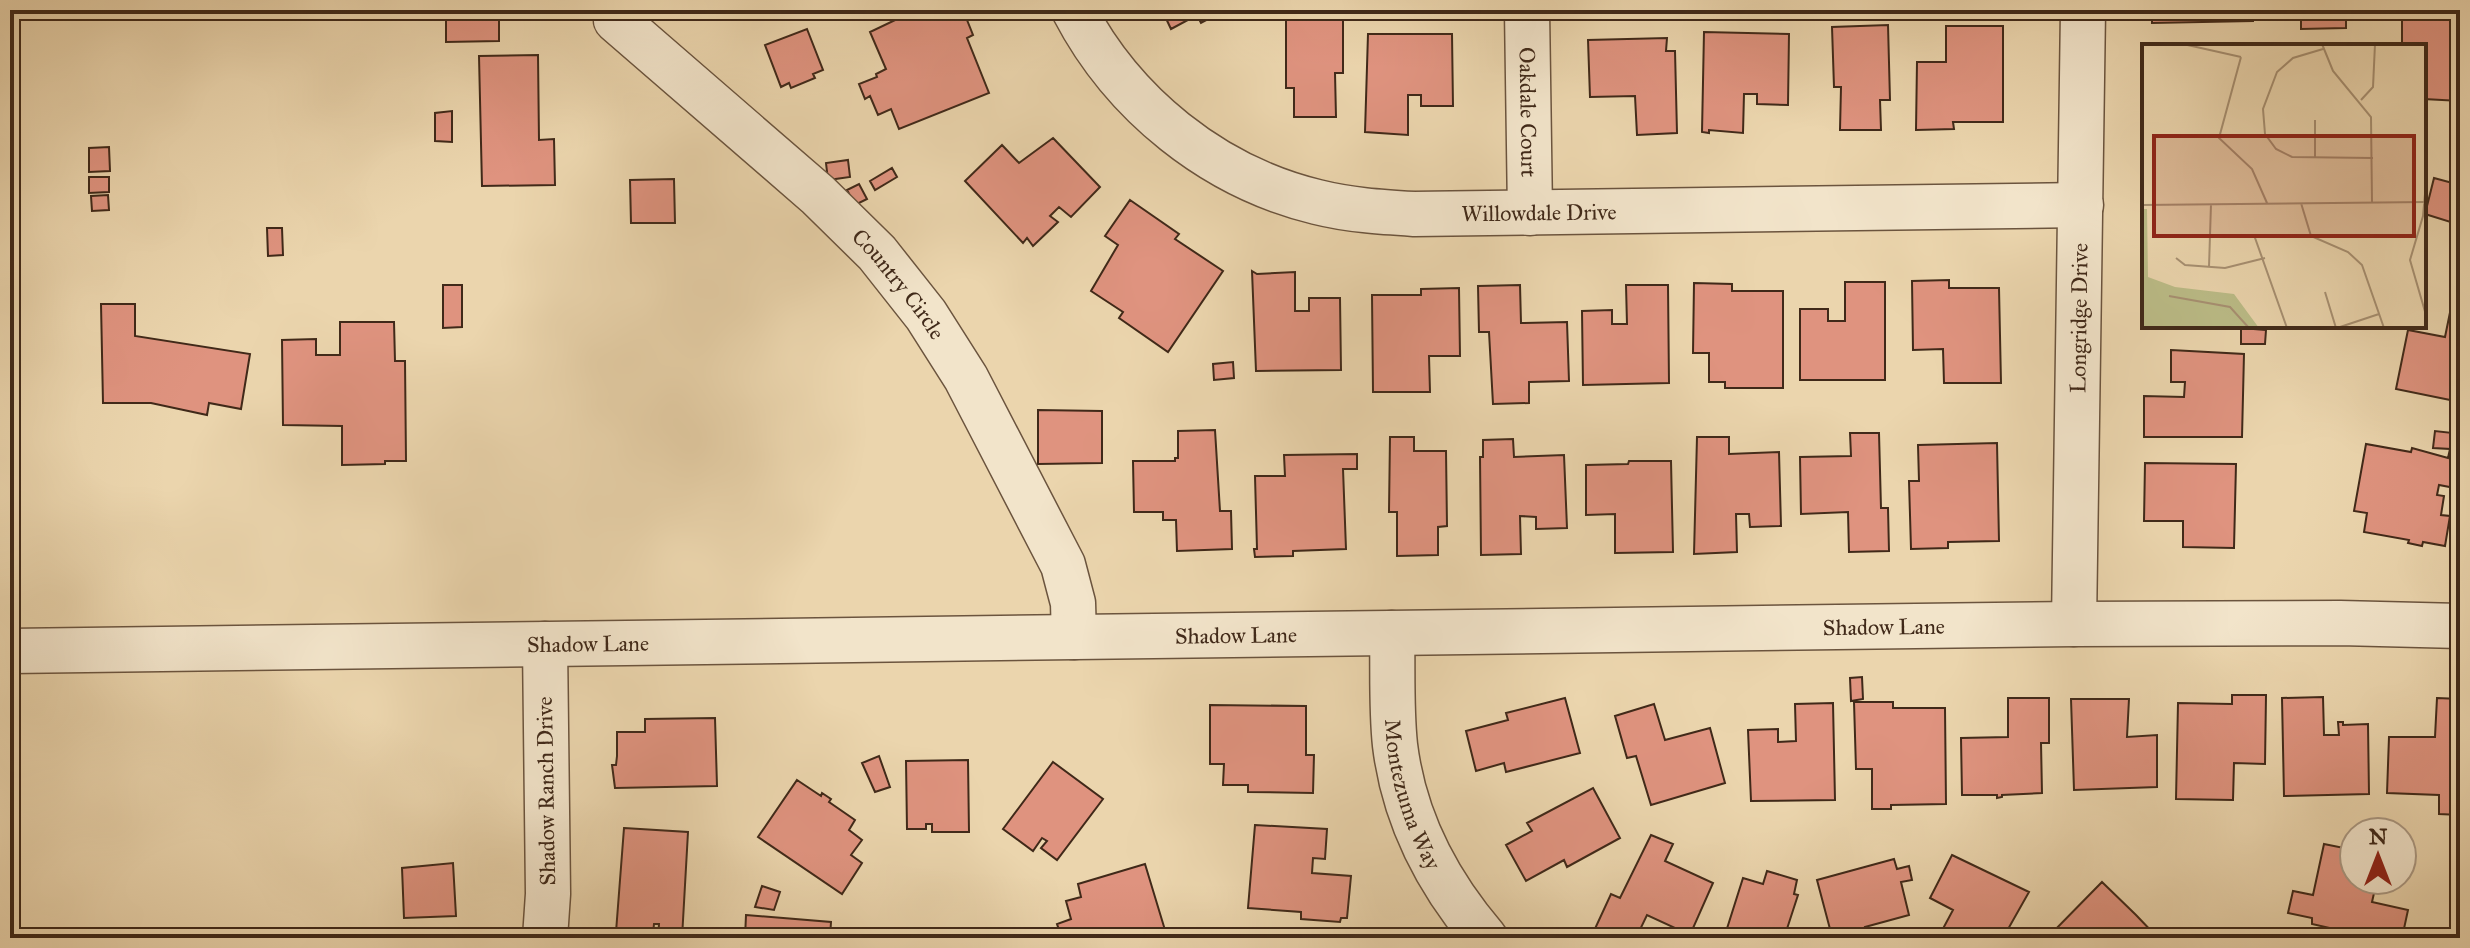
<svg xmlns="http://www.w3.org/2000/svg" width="2470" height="948" viewBox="0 0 2470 948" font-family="'IM FELL Great Primer',serif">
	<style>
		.building { fill: #df937f; stroke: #402919; stroke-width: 2 }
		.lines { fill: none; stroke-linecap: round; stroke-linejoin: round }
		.minor-casing { stroke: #6b543e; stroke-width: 47 }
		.minor { stroke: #f2e4ca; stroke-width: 44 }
		.labels { text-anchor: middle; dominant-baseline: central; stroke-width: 6; stroke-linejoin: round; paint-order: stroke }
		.street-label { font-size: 22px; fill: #402919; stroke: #f2e4ca }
		.inset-road { fill: none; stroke: #a79072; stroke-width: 2 }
		.view { fill: #8f2418; fill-opacity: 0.15; stroke: #8f2418; stroke-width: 4 }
		.inset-edge { fill: none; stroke: #402919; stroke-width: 4 }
	</style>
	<rect width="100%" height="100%" fill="#ebd5ad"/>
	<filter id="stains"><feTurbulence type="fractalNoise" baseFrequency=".0025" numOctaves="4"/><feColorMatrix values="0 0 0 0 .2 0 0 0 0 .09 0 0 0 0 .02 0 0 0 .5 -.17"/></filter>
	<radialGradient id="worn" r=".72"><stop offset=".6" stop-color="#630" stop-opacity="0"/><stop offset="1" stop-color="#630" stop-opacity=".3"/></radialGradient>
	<path class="building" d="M446,10H499V41L446,42Z
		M916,10H963L973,35L967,38L989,93L899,129L891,109L878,115L870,96L865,99L859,84L877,77L876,74L886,69L870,32Z
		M1162,10H1225L1201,23L1197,15L1171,29Z
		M2152,10H2252L2253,21L2152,23Z
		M2301,10H2346V28L2301,29Z
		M2402,10H2460V101L2424,99V46H2402Z
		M1286,14H1343V73H1335L1336,117H1294V88H1286Z
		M1888,25L1890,100H1880L1881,130H1840L1841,87H1834L1832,27Z
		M1946,26H2003V122H1953L1954,129L1916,130L1917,62H1946Z
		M807,29L823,70L813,74L815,78L791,88L789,83L781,87L765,45Z
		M1704,32L1789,34L1788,105L1757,104V94H1744L1743,133L1709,130V133L1702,132Z
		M1368,34H1452L1453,106H1421V95H1408V135L1365,132Z
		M1667,38L1666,51H1675L1677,133L1637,135L1635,96L1590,97L1588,40Z
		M538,55L539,140L554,139L555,185L482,186L479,56Z
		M452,111V142L435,141V113Z
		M1053,138L1100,187L1071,217L1059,207L1050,216L1058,222L1033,246L1027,238L1023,243L965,181L1002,145L1019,163Z
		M109,147L110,171L89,172V148Z
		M848,160L850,177L828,180L826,163Z
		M892,168L897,177L875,190L870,181Z
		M89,177H109V192L89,193Z
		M2434,178L2460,185V225L2425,214Z
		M674,179L675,223H631L630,180Z
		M859,184L867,199L855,205L847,190Z
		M108,195L109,210L92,211L91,196Z
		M1130,200L1179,234L1175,239L1223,271L1168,352L1119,318L1123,312L1091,291L1118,245L1105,236Z
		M267,228H282L283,255L268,256Z
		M1252,271L1257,274L1295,272V311H1309V298H1340L1341,370L1256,371Z
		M1949,280V288H1999L2001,383H1944L1943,349L1913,350L1912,281Z
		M1845,282H1885V380H1800V309H1828V321H1845Z
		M1694,283L1732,284V291H1783V388H1725V382H1709V353H1693Z
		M2456,283L2460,284V402L2396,389L2408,330L2445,337Z
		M443,285H462V327L443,328Z
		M1520,285L1521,323L1567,322L1569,381L1529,382V403L1493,404L1489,332H1479L1478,286Z
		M1626,285H1668L1669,383L1583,385L1582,311L1612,310V324H1627Z
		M1459,288L1460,356H1429L1430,392H1373L1372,295H1421V289Z
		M101,304H135V336L250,354L241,409L209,403L207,415L151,403H103Z
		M340,322H394L395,361H405L406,461H385V464L342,465V426L283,425L282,340L316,339V355H340Z
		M2241,328L2266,330L2265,344H2241Z
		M2171,350L2244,354L2242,437H2144V396L2184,397L2185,382H2171Z
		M1233,362L1234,378L1214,380L1213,364Z
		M1038,410L1102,411V463L1038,464Z
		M1215,430L1220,511H1231L1232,549L1177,551L1176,520H1163V512H1134L1133,461H1175V458H1178V431Z
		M2453,430L2460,431V489L2439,485L2437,495L2444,496L2441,515L2450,516L2445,546L2423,542L2422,546L2408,543L2409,540L2364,532L2367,513L2354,511L2366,444L2411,452L2412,448L2448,458L2450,449L2433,448L2435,431L2452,433Z
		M1850,433H1879L1881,508H1888L1889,551L1849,552L1848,512L1801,514L1800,457L1851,456Z
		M1390,437H1414V451H1446L1447,526L1438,527V555L1397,556V512H1389Z
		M1697,437H1729V454L1779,452L1781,526L1750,527L1749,514H1736L1737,552L1694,554Z
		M1513,439L1514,457L1564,455L1567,528L1536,529V517L1520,516L1521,554L1481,555L1480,457H1483V440Z
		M1997,443L1999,541L1948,542V548L1911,549L1909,481H1919L1918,445Z
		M1357,454V469H1343L1346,549L1293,551V556L1255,557L1254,549H1257L1255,476H1285L1284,455Z
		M1629,461H1671L1673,552L1615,553V514L1586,515V465L1628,464Z
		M2145,463L2236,464L2234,548L2183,547V521H2144Z
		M1862,677L1863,699L1851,701L1850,678Z
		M2232,695H2266L2265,764L2234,763L2233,800L2176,799L2178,703L2232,704Z
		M2323,697L2324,735H2339L2338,722H2343V725L2368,724L2369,794L2284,796L2282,698Z
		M1565,698L1580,753L1506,772L1504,763L1476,771L1466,731L1508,720L1506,713Z
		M2008,698H2049V743H2041L2042,793L2002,795V797L1997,798V795H1962L1961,738L2008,737Z
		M2437,698L2460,699V815L2439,814V795L2387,793L2389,737H2435Z
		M2071,699H2129L2127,737L2157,735V787L2074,790Z
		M1854,702H1893V708H1945L1946,804L1891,805V809H1872V769H1856Z
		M1833,703L1835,800L1751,801L1748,730L1778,729V742L1796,741L1795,704Z
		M1654,704L1665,740L1710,728L1725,783L1651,805L1636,756L1627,758L1615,716Z
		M1210,705L1306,706V755H1314L1313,793L1248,792V785H1223L1224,764H1210Z
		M715,718L717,786L615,788L612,765H616L617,756V732H645V719Z
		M879,756L890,787L875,792L862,763Z
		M968,760L969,832H932V824H926V829H907L906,761Z
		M1053,762L1103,799L1057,860L1041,848L1047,841L1042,838L1033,851L1003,829Z
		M797,780L821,796L822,793L831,799L829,802L855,820L849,830L862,840L851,855L862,863L842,894L758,837Z
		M1593,788L1620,838L1567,867L1564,860L1526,881L1506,845L1532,831L1527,823Z
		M1255,825L1327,829L1325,859L1313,858L1312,873L1351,876L1347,918H1341L1340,922L1301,919V912L1248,908Z
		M624,828L688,832L682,938H658L659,924H654L653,934L616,932Z
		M1651,835L1673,844L1665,861L1713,883L1690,935L1647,915L1636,938H1604L1593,933L1611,894L1620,898Z
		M2324,844L2354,850V880H2377L2372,902L2408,910L2402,938H2355L2356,934L2312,924V918L2288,913L2293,891L2313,895Z
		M1952,855L2029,892L2003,938H1938L1953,910L1930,898Z
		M1894,859L1897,869L1909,866L1912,880L1901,882L1909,915L1865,927L1868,938H1824L1822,931L1830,929L1817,880Z
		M453,863L456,916L404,918L402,868Z
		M1145,864L1165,930L1138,938H1062L1057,924L1071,919L1066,901L1081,897L1078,884Z
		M1767,871L1797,880L1794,894L1798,895L1784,938H1724L1743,878L1763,884Z
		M2102,882L2136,915L2158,938H2047Z
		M762,886L780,892L774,910L755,907Z
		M746,915L831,922L830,938H745Z
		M1286,933L1344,937L1285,938Z"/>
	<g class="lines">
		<defs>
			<g id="minor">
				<path id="s1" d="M618,10L616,20L818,195L877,253L926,315L966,378L1063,565L1073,603L1074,637"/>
				<path id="s2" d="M1074,10C1123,104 1213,177 1317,202C1349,210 1381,212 1414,214L2081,205"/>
				<path id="s3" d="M1527,10L1530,213"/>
				<path id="s4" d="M2074,624L2083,10"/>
				<path id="s5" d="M1392,633C1393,670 1391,708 1395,745C1404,819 1437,882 1485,938"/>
				<path id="s6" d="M10,651L2074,624L2340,623L2460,626"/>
				<path d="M545,938L548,894L545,644"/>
			</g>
		</defs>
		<use href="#minor" class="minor-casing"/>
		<use href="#minor" class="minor"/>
	</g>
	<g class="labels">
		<g class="street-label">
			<text stroke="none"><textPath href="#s3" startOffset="102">Oakdale Court</textPath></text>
			<text stroke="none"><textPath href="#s2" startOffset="542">Willowdale Drive</textPath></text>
			<text stroke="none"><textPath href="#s1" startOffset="398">Country Circle</textPath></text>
			<text stroke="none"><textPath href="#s4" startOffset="306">Longridge Drive</textPath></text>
			<text stroke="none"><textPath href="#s6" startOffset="1874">Shadow Lane</textPath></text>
			<text stroke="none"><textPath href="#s6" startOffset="1226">Shadow Lane</textPath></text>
			<text stroke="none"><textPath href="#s6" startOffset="578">Shadow Lane</textPath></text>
			<text transform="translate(546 791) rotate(-91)">Shadow Ranch Drive</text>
			<text stroke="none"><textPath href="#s5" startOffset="164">Montezuma Way</textPath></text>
		</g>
	</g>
	<g transform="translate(2142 44)">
		<rect width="284" height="284" fill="#ebd5ad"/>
		<path d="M0,165H5L6,233L33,243L92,250L117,284H0Z" fill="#bbbc87"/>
		<path class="inset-road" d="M41,0L99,13M180,0L191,27L229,73L230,158M181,5L151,14L135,28L121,65L123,90L134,105L150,113L231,114M99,13L77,94L110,125L125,159M219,56L231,43L233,0M173,76V114M284,139L281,172L268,216L284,271M159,159L169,192L206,208L220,221L242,284M0,161L284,158M112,191L145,284M34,214L43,221L83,224L123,214M67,223L69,160M183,248L194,284M27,252L88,263L107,284M195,284L237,270"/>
		<path class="view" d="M12,92H272V192H12Z"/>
		<rect width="284" height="284" class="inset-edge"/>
	</g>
	<rect width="2470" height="948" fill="none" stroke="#ebd5ad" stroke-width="40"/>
	<rect x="12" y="12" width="2446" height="924" fill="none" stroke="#402919" stroke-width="4"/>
	<rect x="20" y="20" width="2430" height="908" fill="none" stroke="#402919" stroke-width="2"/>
	<g transform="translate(2378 856)"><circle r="38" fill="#f2e4ca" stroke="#ab9983" stroke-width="2"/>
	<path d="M0-6L14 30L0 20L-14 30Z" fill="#8f2418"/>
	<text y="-12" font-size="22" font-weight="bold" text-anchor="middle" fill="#402919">N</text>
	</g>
	<rect width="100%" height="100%" filter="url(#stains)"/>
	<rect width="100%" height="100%" fill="url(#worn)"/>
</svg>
